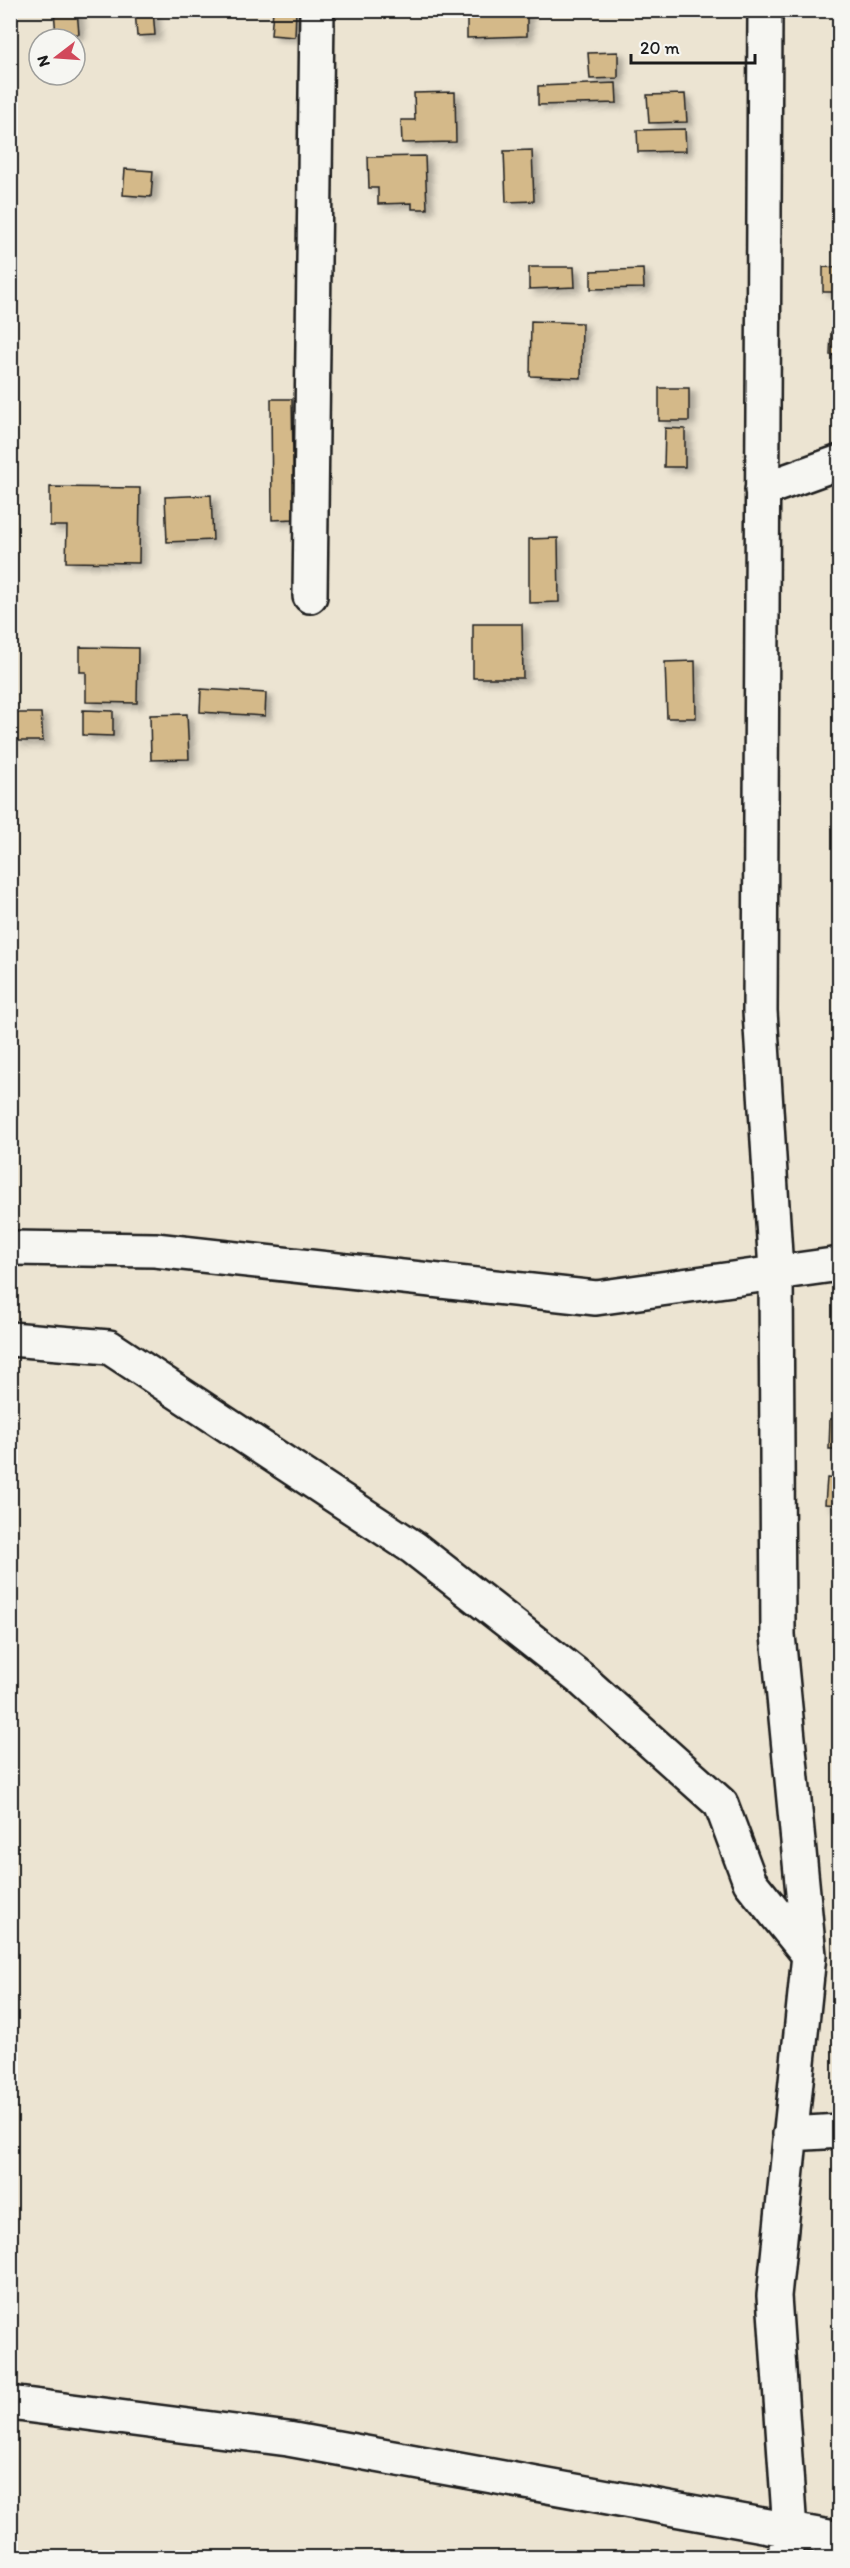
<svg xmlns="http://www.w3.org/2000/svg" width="850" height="2568" viewBox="0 0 850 2568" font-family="Itim,sans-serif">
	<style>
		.building { fill: #d4b989; stroke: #1c1c1c; stroke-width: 1.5; filter: url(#shadow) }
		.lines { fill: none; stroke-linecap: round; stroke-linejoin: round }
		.minor-casing { stroke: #1c1c1c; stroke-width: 38 }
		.minor { stroke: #f6f6f2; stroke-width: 33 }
	</style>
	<defs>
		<filter id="shadow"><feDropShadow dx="6" dy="4" stdDeviation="3" flood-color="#0004"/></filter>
	</defs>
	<rect width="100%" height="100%" fill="#ece4d2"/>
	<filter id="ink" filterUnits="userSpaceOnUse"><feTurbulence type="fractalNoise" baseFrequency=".0167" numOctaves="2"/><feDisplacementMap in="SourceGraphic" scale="12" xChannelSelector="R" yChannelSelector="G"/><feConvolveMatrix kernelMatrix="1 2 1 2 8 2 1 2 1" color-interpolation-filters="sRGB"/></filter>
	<g filter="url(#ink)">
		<path class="building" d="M54,10H77L79,34L56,36Z
			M135,10H153L155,35L137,36Z
			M273,10H296L295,37L271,35Z
			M467,10H527V36L467,38Z
			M618,52V78L590,79L588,53Z
			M616,83L617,103L538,105V86Z
			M455,92L456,142L402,143L401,120H415L414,93Z
			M685,94L687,122L649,123L647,95Z
			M685,129L686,151L638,152L637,130Z
			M532,150L534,201L506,202L504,151Z
			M425,156L427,209H412V203L378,204V188H369L368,157Z
			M125,169L153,171L151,197L123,195Z
			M529,267H574L575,287L529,289Z
			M823,267L840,268V292H823Z
			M643,269L644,288L591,289V271Z
			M531,321L582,323L581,378L530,376Z
			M831,332H840V356L830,355Z
			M659,388H689V421H659Z
			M271,399H292L294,519L272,520Z
			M665,428L685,429V467H664Z
			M50,487L140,488L139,563L66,562L67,526H50Z
			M211,495L213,540L167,542L165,497Z
			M558,538L559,602L529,603V539Z
			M473,624H522L523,678H473Z
			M80,647L138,648L137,703L86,702V672H80Z
			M695,661L696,718H667L665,662Z
			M201,689L266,693L265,716L200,712Z
			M83,710L113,711V736L83,735Z
			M15,713H41L43,741H16Z
			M187,714L189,759L151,760L150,715Z
			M830,1419H840V1449H829Z
			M827,1478L840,1479V1505L825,1504Z"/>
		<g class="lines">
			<defs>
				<path id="minor" d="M765,10L760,1011L776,1271L778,1635L809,1955L774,2296L790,2531L784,2558
					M762,490L840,462
					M310,596L317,10
					M10,1248L155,1250L596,1298L840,1264
					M10,1339L109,1347L414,1548L580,1678L721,1804L750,1882L809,1955
					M790,2134L840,2131
					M10,2403L288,2439L840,2539"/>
			</defs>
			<use href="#minor" class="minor-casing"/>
			<use href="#minor" class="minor"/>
		</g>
	</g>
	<rect width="850" height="2568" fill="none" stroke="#f6f6f2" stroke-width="36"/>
	<rect x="18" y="18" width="814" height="2532" fill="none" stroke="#1c1c1c" stroke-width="2" filter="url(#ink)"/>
	<g transform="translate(57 57) rotate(253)"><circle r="28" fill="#f6f6f2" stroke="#9f9f9c" stroke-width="1.5"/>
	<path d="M0-4.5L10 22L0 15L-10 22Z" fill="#d1495b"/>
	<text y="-9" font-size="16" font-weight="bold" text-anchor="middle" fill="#1c1c1c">N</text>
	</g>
	<path d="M631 54v9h124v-9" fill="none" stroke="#1c1c1c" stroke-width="3"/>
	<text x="640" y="54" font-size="18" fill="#1c1c1c" stroke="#f6f6f2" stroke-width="4.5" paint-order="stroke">20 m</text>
</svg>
